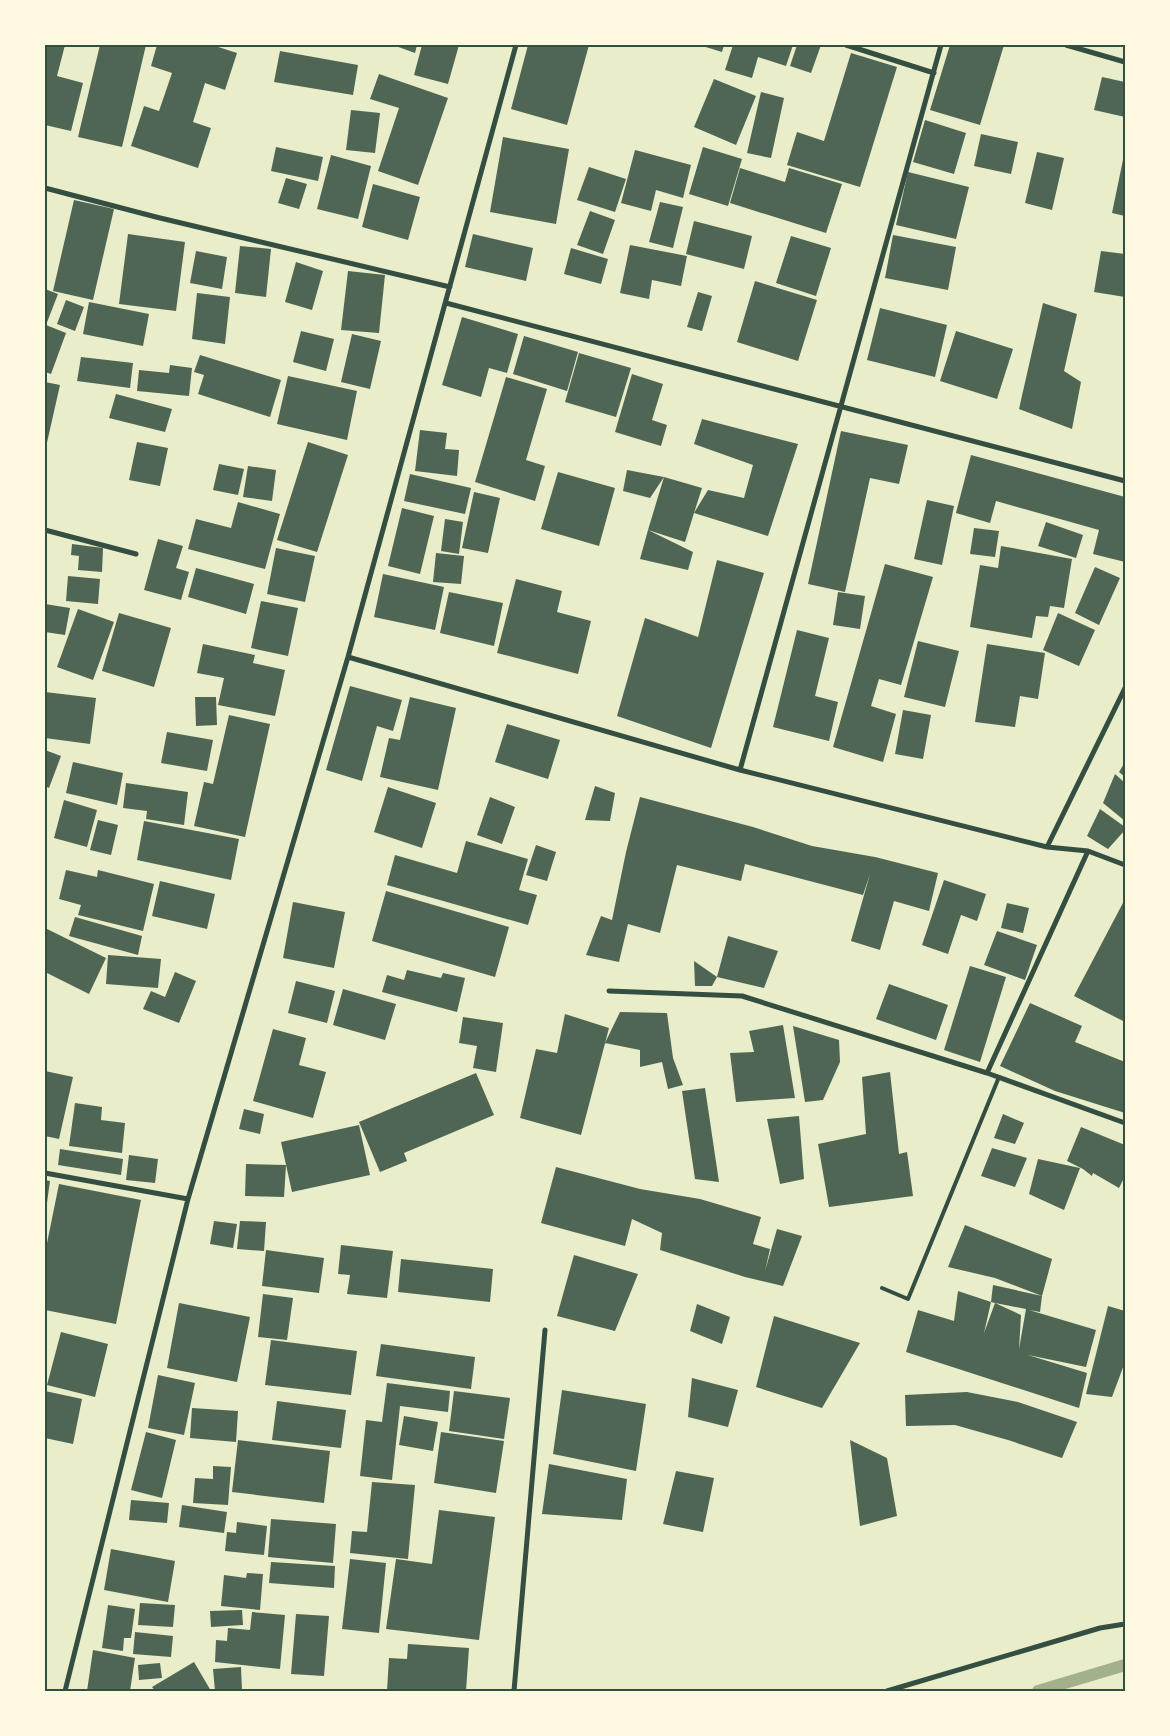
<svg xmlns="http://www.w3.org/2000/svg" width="1170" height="1736" viewBox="0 0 1170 1736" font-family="'Roboto Condensed',sans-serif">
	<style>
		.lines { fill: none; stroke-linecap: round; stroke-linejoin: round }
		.stream { stroke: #a3b18a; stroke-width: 12 }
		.building { fill: #4f6655; fill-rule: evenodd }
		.service { stroke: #344e41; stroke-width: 4 }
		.minor { stroke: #344e41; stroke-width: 5 }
		.neatline { fill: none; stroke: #344e41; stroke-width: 2 }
	</style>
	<rect width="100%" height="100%" fill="#e9edc9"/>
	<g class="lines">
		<path class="stream" d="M1038,1691L1125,1665"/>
	</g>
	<path class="building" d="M45,45H65L57,76L83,83L71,131L45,125Z
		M100,45H146L122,147L78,137Z
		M157,45H212L237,53L225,90L205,83L193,122L211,128L198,168L131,146L144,106L159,111L172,73L151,66Z
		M393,45H417L415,53Z
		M422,45H459L448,84L414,75Z
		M528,45H589L567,125L511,109Z
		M699,45H724L722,52Z
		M733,45H793L786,66L758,57L752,78L725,70Z
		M797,45H821L811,73L790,66Z
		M950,45H1004L980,125L930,110Z
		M280,51L358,65L353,95L274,82Z
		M851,53L897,67L860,187L787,165L797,132L824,141Z
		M379,74L448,98L418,185L378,171L399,108L370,99Z
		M1102,77L1125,82V117L1094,110Z
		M714,79L756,96L736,145L694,127Z
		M761,92L784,98L771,158L747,153Z
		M351,110L380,113L375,153L346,150Z
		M925,120L966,133L954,174L913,162Z
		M981,134L1018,142L1011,174L974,166Z
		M503,137L569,149L556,224L490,212Z
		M276,147L323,157L318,181L271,171Z
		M703,147L742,159L728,206L689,194Z
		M635,150L691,165L683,198L656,190L651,211L621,203Z
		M1037,152L1064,158L1052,210L1025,203Z
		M331,155L371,166L358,219L317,209Z
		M1124,155H1125V216L1112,213Z
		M589,167L626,179L615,212L577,200Z
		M740,168L785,182L789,168L842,184L826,233L730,203Z
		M908,172L969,187L956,239L896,225Z
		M286,178L307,184L299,209L278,203Z
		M373,184L420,197L408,240L362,227Z
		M74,200L114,209L93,300L53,291Z
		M660,202L683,207L673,248L649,242Z
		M590,211L615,220L603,254L577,245Z
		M694,221L752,236L744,269L686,254Z
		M128,234L185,242L176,311L119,304Z
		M473,234L533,248L526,281L465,267Z
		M893,235L956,247L948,290L885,278Z
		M791,236L831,248L816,296L776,283Z
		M630,245L687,256L681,286L652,280L649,299L620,293Z
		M240,246L271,249L266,297L235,293Z
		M571,248L608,259L601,284L564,274Z
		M196,251L227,257L222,289L190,283Z
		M1101,251L1125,254V297L1094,292Z
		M296,262L323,271L312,310L285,302Z
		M348,271L385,275L379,333L341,330Z
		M755,281L817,300L798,361L737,342Z
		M45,289L58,294L46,325L66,333L51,374L45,372Z
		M698,292L712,296L702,331L687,327Z
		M197,293L230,297L225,344L192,339Z
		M66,300L84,307L75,331L57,324Z
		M89,302L149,314L143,346L83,334Z
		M1043,303L1077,314L1064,371L1081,382L1072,429L1019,409Z
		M880,308L947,325L935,377L867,360Z
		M462,317L518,334L507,373L489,368L481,397L442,385Z
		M301,331L334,339L326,371L293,362Z
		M956,331L1013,349L997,399L940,381Z
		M352,334L381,341L370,389L341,382Z
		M524,336L578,352L567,391L513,374Z
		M579,353L631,368L616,417L565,402Z
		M200,355L281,380L270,417L198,394L204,375L194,372Z
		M81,357L133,363L130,388L77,381Z
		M170,365L192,368L189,396L137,391L139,370L169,373Z
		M632,374L663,384L652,420L667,425L661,446L615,432Z
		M288,376L357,391L347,440L277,424Z
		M506,377L547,389L526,460L545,466L535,501L475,482Z
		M45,382L60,385L46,447H45Z
		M116,394L172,409L165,432L109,418Z
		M702,419L798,444L768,536L694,513L685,542L648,530L693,552L688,570L640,559L648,530L664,477L650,498L623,491L627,470L664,477L702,488L694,513L708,490L744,498L753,465L694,444Z
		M420,430L447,433L445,449L459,450L457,476L415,471Z
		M841,431L908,445L899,484L870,478L845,592L808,584Z
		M137,442L168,448L160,486L129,480Z
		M308,442L348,455L317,552L277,540Z
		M971,455L1125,497V562L1093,554L1099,530L996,501L990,523L956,513Z
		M219,464L244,469L238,495L213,490Z
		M248,466L276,470L272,501L243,497Z
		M558,472L615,488L599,546L541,529Z
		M410,474L471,488L465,514L404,501Z
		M474,492L500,498L488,553L462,548Z
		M927,500L954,506L942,565L914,559Z
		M238,502L280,514L265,569L188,549L196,519L231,528Z
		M402,508L434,516L420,574L388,566Z
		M445,519L463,522L459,554L441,551Z
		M1046,522L1083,535L1076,558L1038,546Z
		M974,528L999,531L995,557L970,554Z
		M158,539L183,546L176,568L189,572L181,600L144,590Z
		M72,544L103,548L102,572L78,570L79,556L71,555Z
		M1001,546L1072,559L1064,608L1050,606L1048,617L1036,616L1032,638L970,627L980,565L998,568Z
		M276,548L315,556L305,602L267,594Z
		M436,553L464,556L461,584L433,582Z
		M717,560L764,573L711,748L617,716L645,618L698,637Z
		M885,564L933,577L901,685L879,679L871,706L896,714L883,762L833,747Z
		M1095,567L1120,578L1099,625L1075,613Z
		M196,568L254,584L246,614L188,597Z
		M383,574L444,587L435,630L374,617Z
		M68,576L100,579L98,604L66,601Z
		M516,579L562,591L557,612L591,621L578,674L497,653Z
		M449,592L503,603L494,646L440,633Z
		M838,592L865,596L860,629L833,625Z
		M261,601L298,608L288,656L251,648Z
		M45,604L70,608L65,635L45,632Z
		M78,609L114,622L93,680L57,667Z
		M119,613L171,628L154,687L102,671Z
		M1058,613L1095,630L1079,666L1043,650Z
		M797,630L829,638L815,696L838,702L829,741L773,727Z
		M918,641L959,651L945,707L904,697Z
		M203,644L255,655L253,663L285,670L275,716L218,705L224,678L197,673Z
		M987,644L1045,653L1038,699L1020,696L1015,727L975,722Z
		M350,686L402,700L393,731L377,726L362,781L326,770Z
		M45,692L96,698L90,744L45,738Z
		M195,697H216L217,725L196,726Z
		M410,697L456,708L438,790L380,777L389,738L400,740Z
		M903,710L931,715L923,759L895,754Z
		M229,715L270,724L245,837L194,826L204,782L213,784Z
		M507,724L560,740L548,779L495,762Z
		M167,732L213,740L207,771L161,763Z
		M45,750L61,756L49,788L45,786Z
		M73,762L123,773L117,805L66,793Z
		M1125,762V777L1119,772Z
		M1115,774L1125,783V821L1103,803Z
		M126,783L188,792L184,825L146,819L147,811L123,808Z
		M595,786L615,793L610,821L585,820Z
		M388,787L436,803L422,848L374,832Z
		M490,797L515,807L502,844L477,835Z
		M640,797L753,827L812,846L875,857L938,873L929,911L894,901L880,950L851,941L870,874L863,895L745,864L741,881L677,865L660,933L628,924L619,962L586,955L601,916L612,920L626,852Z
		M64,800L97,810L87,847L54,838Z
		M1100,809L1125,827V830L1108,849L1087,836Z
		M98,820L118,825L111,855L90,850Z
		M144,821L239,839L231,880L137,860Z
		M466,841L528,859L519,890L537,895L528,925L387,885L395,855L457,873Z
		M536,845L556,852L547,881L526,875Z
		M66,870L97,877L98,870L154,884L143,931L78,915L81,905L59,899Z
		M944,880L986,894L977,921L961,915L948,954L922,945Z
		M160,881L215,894L207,929L152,916Z
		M386,891L509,927L495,977L372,941Z
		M1125,899V1022L1074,996Z
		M293,902L345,912L334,968L283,958Z
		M1007,903L1029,908L1023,933L1001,928Z
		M75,917L142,936L138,955L69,936Z
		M45,928L106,958L89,994L45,972Z
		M997,931L1037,945L1025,980L984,965Z
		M728,936L778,951L764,988L717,977Z
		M108,955L161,959L158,988L106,984Z
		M694,961L717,977L712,986H695Z
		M970,966L1006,977L980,1062L944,1050Z
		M407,970L441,978L443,973L465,978L457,1012L382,992L387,975L404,980Z
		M175,972L196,981L179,1023L143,1009L151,991L165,997Z
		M296,981L335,991L327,1023L288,1013Z
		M889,984L948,1005L936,1040L876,1019Z
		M343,989L396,1004L385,1040L333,1025Z
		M1030,1003L1082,1026L1075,1042L1125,1062V1113L1055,1091L1000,1066Z
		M620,1012L667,1013L673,1058L683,1085L668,1089L662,1062L640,1067V1050L605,1043Z
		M565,1014L609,1028L581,1135L520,1118L536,1049L557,1053Z
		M463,1017L503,1023L496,1072L473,1068L477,1046L459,1043Z
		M783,1025L795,1098L736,1102L730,1053L754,1052L749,1031Z
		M793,1026L839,1040L840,1062L823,1100L805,1102Z
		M273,1029L306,1038L299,1065L326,1072L313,1118L253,1101Z
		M45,1071L73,1077L59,1139L45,1136Z
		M890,1072L899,1154L907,1152L913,1196L829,1207L818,1144L866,1134L862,1077Z
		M476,1073L494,1115L404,1153L407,1161L380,1172L359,1122Z
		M705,1088L719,1182L695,1179L682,1091Z
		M75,1103L102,1107L101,1120L125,1123L122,1153L69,1146Z
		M244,1109L264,1114L260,1134L239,1129Z
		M1003,1114L1024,1123L1015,1144L994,1138Z
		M799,1116L804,1179L780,1184L767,1119Z
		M359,1125L370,1175L292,1192L281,1142Z
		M1081,1127L1125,1145V1176L1119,1188L1093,1173L1092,1176L1083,1169L1067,1161Z
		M992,1148L1027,1158L1015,1187L981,1176Z
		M60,1149L123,1159L121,1175L58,1165Z
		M129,1155L158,1159L155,1183L126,1180Z
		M1038,1159L1080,1168L1064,1210L1029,1194Z
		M246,1164L286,1165L284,1197L245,1196Z
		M556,1167L640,1189L700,1199L761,1217L753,1244L770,1249L765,1271L777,1229L802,1236L783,1286L745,1277L660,1250L662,1233L632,1219L625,1246L541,1223Z
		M45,1180L50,1181L46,1210H45Z
		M59,1184L141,1200L116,1324L45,1310V1253Z
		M214,1221L237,1224L233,1248L210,1244Z
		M240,1221L266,1222L264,1251L237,1249Z
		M965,1225L1052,1259L1042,1296L995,1278L948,1267Z
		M341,1245L393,1251L387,1298L347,1294L350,1275L338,1274Z
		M266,1250L324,1258L319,1293L262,1286Z
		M574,1255L638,1274L615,1331L557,1316Z
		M401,1259L493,1269L490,1302L398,1292Z
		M993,1285L1042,1296L1040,1312L1029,1310L1096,1330L1086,1367L1028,1355L1087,1373L1079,1408L906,1352L918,1310L954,1321L958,1291L991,1302L984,1333L995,1303L991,1302ZM995,1303L1026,1309L1019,1349L1021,1315Z
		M263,1294L293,1298L287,1340L258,1337Z
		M179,1303L250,1317L237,1382L167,1368Z
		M697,1304L730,1317L722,1344L690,1331Z
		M1108,1306L1125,1311V1362L1112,1397L1086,1394Z
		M774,1316L860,1343L822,1408L756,1387Z
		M61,1332L108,1344L95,1397L47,1385Z
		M271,1340L357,1351L351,1395L265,1385Z
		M381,1344L475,1357L471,1389L376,1376Z
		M158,1375L195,1383L184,1435L148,1428Z
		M692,1378L738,1390L728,1427L688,1417Z
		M387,1383L450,1391L448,1412L400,1406L392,1480L360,1476L366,1420L382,1422Z
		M562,1390L646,1404L636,1471L553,1454Z
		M45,1391L82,1399L73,1444L45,1438Z
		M454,1391L510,1398L504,1439L449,1431Z
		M967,1392L1018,1402L1077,1422L1062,1458L1008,1440L955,1425L906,1426L905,1395Z
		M277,1401L346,1410L341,1448L272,1440Z
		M192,1408L238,1411L236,1442L190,1438Z
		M404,1416L438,1422L433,1451L399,1445Z
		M146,1432L176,1440L162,1498L131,1490Z
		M441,1432L504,1441L496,1493L434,1483Z
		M238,1440L330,1451L324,1503L232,1492Z
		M850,1440L887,1458L897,1516L860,1526Z
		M549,1464L627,1479L622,1520L542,1514Z
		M213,1466L231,1467L228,1505L193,1503L195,1478L213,1479Z
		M676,1471L714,1478L703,1532L663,1524Z
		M372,1482L415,1485L408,1559L350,1553L352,1531L367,1532Z
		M131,1500L169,1503L167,1523L129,1520Z
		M182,1505L227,1512L224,1533L179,1527Z
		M439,1510L495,1517L479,1640L386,1629L396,1559L432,1564Z
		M271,1519L336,1524L333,1563L268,1557Z
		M237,1522L267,1526L264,1555L225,1551L227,1532L236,1533Z
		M111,1549L175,1561L168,1602L104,1590Z
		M350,1559L386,1563L379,1633L342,1629Z
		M271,1562L335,1566L334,1588L269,1583Z
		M247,1573L263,1574L260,1610L221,1606L224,1575L246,1578Z
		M140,1603L175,1605L173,1627L138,1625Z
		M108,1605L135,1609L131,1638H124L123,1651L102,1648Z
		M242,1610L243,1625L211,1627L210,1611Z
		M252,1612L285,1615L280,1669L215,1662L216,1640L227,1641L228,1628L250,1630Z
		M296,1614L329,1616L324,1676L291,1674Z
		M135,1632L173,1636L171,1657L133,1654Z
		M408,1644L469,1648L466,1691H387L389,1658L407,1659Z
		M93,1650L135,1658L130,1691H87Z
		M194,1662L211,1691H155L152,1687Z
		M160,1663L162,1678L139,1680L138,1665Z
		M241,1667L242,1691H215L213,1669Z"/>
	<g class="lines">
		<path class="service" d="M882,1288L908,1299L999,1077"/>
		<path class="minor" d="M846,45L934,73
			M1066,45L1125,62
			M45,188L156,217L450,287
			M446,303L1125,481
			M45,530L136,554
			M348,657L740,770L1047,847L1088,851L1125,865
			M740,770L941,45
			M1047,847L1125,688
			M1088,851L987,1073L1125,1123
			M609,991L742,996L987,1073
			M45,1173L188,1199
			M65,1691L188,1199L348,657L516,45
			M514,1691L545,1330
			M887,1691L1100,1628L1125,1624"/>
	</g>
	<rect width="1170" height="1736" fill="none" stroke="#fefae0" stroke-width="92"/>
	<rect x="46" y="46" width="1078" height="1644" class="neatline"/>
</svg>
